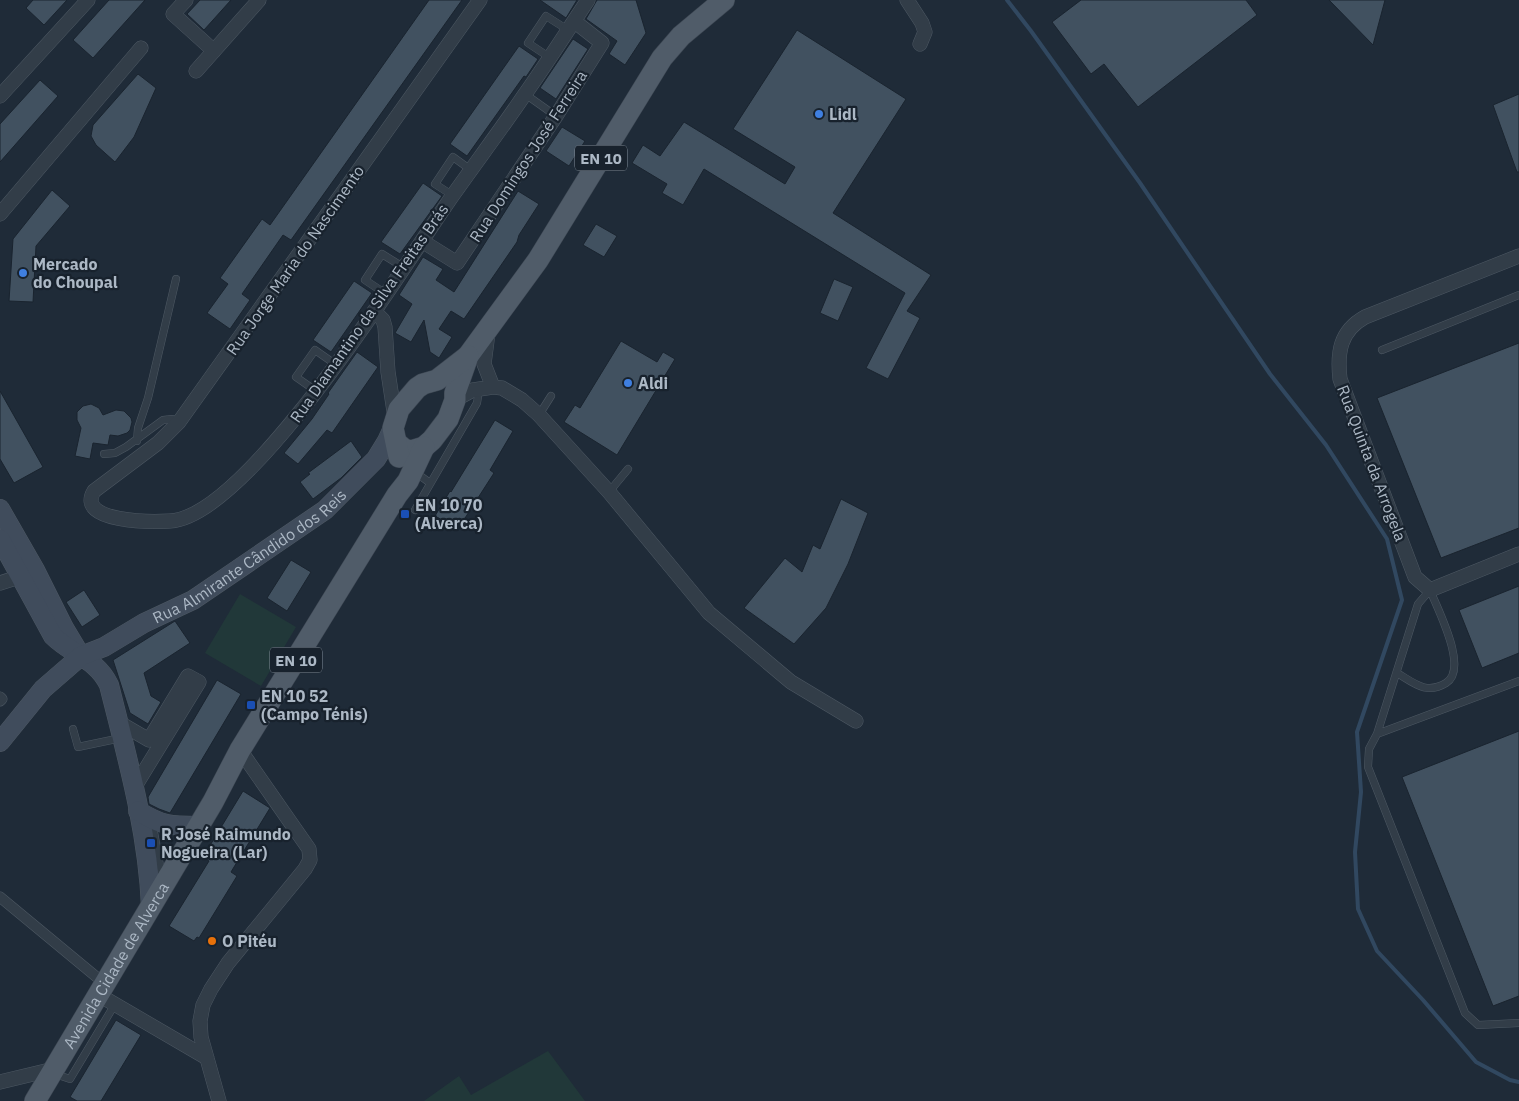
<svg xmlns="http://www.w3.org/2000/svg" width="1519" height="1101" viewBox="0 0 1519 1101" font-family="'IBM Plex Sans',sans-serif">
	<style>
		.green { fill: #213839 }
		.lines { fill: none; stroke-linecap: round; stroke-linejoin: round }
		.stream { stroke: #314860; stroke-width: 4 }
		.building { fill: #415160; stroke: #1a242f }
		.service-casing { stroke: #4d5863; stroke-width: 8 }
		.pedestrian-casing { stroke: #4d5863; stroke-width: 11 }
		.minor-casing { stroke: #4d5863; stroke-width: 15 }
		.secondary-casing { stroke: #4d5863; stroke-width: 20 }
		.primary-casing { stroke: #3c4652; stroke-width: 22 }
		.service { stroke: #323d48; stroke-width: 7 }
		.pedestrian { stroke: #323d48; stroke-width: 10 }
		.minor { stroke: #323d48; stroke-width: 14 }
		.secondary { stroke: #404c5c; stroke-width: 19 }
		.primary { stroke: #505c69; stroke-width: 21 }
		.shop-dot { fill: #3f7fe0; stroke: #18222d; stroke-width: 2 }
		.transit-dot { fill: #1a4fb4; stroke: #18222d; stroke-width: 2 }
		.food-dot { fill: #e8710a; stroke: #18222d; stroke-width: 2 }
		.labels { text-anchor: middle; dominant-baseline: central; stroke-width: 4.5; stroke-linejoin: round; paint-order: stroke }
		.shield { fill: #18222d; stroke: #808b97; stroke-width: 1 }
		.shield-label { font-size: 15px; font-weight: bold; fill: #acb8c5 }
		.poi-label { font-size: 16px; font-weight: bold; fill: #acb8c5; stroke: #18222d; text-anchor: start }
		.street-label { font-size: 16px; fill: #acb8c5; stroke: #18222d }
	</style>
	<rect width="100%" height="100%" fill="#1f2b38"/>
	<path class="green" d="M240,594L296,627L261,686L205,653Z
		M548,1051L585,1101H424L459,1076L471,1095Z"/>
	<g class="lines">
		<path class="stream" d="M1007,0L1031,31L1140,183L1270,374L1326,445L1387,539L1402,600L1357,732L1361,792L1355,852L1358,909L1377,951L1423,1000L1476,1062L1510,1080L1519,1082"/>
	</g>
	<path class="building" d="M33,0H67L44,25L26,8Z
		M109,0H145L93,58L73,40Z
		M200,0H231L204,30L187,14Z
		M429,0H462L291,240L283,235L242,294L250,300L230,329L207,313L228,284L220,278L262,219L270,225Z
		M540,0H577L566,18Z
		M597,0H636L646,33L625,65L609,54L617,41L586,19Z
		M1081,0H1246L1257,15L1138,107L1104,64L1091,74L1052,22Z
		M1329,0H1385L1373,45Z
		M797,30L906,99L833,213L931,275L907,311L920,318L888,379L866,368L905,293L704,169L683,205L662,193L667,184L632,163L643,145L660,156L684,122L785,184L795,167L733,129Z
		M573,39L588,49L556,99L540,88Z
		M519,46L538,59L526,77L524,76L467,156L450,144Z
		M138,74L156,88L134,137L115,162L96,145L91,136L93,125Z
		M40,80L58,96L0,162V124Z
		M1519,94V172H1517L1493,105Z
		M562,127L585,141L569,166L546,151Z
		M423,183L442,196L400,254L381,242Z
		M52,190L70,206L36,246L33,302L9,301L13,239Z
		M518,191L539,204L519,235L517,242L464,319L451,311L439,329L452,337L439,358L430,352L424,320L411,342L395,333L412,304L399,295L423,257L443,269L436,280L454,292Z
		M596,224L617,236L604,257L583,245Z
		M834,279L853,287L838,321L820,313Z
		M354,281L372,293L331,352L313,340Z
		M621,341L657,362L663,352L675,359L617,455L564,422L575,405L580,408Z
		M1519,343V528L1441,558L1377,398Z
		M357,352L378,367L332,433L327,430L298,464L284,453L312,419L329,394L328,393Z
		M0,391L43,467L14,483L0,459Z
		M91,404L99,408L103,415L116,410L124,411L131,418L132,422L130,430L127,433L118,436L110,435L108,445L93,443L90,459L75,456L81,428L77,420V412L83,406Z
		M495,420L513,431L490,470L494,473L458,529L435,516L450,491L451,492Z
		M351,441L362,457L341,478L313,499L300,482L310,474L308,473Z
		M841,499L868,513L848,564L826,608L794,644L744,608L785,558L802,572L813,545L820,549Z
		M291,560L311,572L287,611L267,598Z
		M1519,586V653L1482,668L1459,610Z
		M84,590L100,615L82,627L66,602Z
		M175,621L190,643L144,673L151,696L161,702L148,724L130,713L113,660Z
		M217,680L241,694L170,813L159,809L149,804L148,797Z
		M1519,731V996L1493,1006L1402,777Z
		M243,791L270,808L231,872L237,876L199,938L197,937L194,941L169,926L209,861L203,857Z
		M116,1020L141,1035L101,1101H77L70,1097Z"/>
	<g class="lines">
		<defs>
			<path id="service" d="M549,57L528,43L546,16L568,30
				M525,94L556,116
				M452,195L435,184L453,157L471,170
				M386,294L365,280L382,254L403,267
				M1382,350L1519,295
				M316,391L296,377L315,350L335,364
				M539,415L551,396
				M137,441L138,428L148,398L176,279
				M104,454L115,453L126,447L163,420L172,419L179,422
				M415,472L430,483
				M609,492L628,469
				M415,510L477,403L479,390
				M1519,681L1377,734L1369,749L1368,767L1465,1013L1478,1025L1519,1023
				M73,729L78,747L121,738
				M1377,734L1418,604L1430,590C1438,610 1469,669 1446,683C1426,695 1414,683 1397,673
				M148,823L154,832L162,877
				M55,1074L70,1079L115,1004"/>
			<path id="pedestrian" d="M0,697L2,699L0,701
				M0,897L105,984"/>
			<path id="minor" d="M186,0L173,14L214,51
				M480,0L179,422L158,443L94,491C75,523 154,522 170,521C249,517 406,262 453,195C477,161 502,128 525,94C547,63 567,31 588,0
				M907,0L922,23L925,32L920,44
				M196,71L259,0
				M0,96L88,0
				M0,214L141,48
				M422,241L457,263L556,116L602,43L574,21
				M1519,256L1365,317C1340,331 1337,352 1340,379L1415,577L1430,590L1519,554
				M374,311L383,320L385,327L388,372L395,418
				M488,333L484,364L493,387
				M455,400L473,390L493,387L502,388L522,400L539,415L609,492L709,613L791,682L856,721
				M0,583L28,574
				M118,722L149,740L188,676L199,682L134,788
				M99,995L207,1058
				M0,1082L54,1069
				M219,1101L201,1037L200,1021L203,1005L211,989L228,963L305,869L310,860L309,849L240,750"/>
			<g id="secondary">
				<path d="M0,509L35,570L64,628L79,653"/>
				<path d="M0,539L53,636C72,655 96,658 109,685C127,757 148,831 151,907"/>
				<path id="s1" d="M0,742L43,689L81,656L104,647L144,623L193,600L325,510L376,459L387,441L393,428"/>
				<path d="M138,811C163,826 170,826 198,826"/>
			</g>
			<g id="primary">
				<path d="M398,444L404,449L411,451L424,447L432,440L448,419L455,400V393L468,356L538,260L662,58L681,36L724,0"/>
				<path d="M399,457L393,428L399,409L417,388L423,384L437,380L468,356"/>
				<path id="s2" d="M35,1101L213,802L240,750L397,495L408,481L424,447"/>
			</g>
		</defs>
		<use href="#service" class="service-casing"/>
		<use href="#pedestrian" class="pedestrian-casing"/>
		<use href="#minor" class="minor-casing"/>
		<use href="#secondary" class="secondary-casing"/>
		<use href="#primary" class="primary-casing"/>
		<use href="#service" class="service"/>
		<use href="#pedestrian" class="pedestrian"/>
		<use href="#minor" class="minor"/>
		<use href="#secondary" class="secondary"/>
		<use href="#primary" class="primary"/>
	</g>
	<g class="shop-dot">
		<circle cx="819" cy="114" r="5"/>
		<circle cx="23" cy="273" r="5"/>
		<circle cx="628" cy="383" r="5"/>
	</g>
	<g class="transit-dot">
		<rect x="400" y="509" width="10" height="10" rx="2.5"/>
		<rect x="246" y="700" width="10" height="10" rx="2.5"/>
		<rect x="146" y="838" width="10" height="10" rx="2.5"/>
	</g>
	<circle class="food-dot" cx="212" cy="941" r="5"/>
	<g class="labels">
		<g class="shield">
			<rect x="575" y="145.5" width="52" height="25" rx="4"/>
			<rect x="270" y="647.5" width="52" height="25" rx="4"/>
		</g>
		<g class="shield-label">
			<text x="601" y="158">EN 10</text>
			<text x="296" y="660">EN 10</text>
		</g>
		<g class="poi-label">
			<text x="829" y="114">Lidl</text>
			<text x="33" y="264">Mercado<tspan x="33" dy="18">do Choupal</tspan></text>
			<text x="638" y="383">Aldi</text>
			<text x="415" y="505">EN 10 70<tspan x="415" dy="18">(Alverca)</tspan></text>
			<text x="261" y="696">EN 10 52<tspan x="261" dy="18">(Campo Ténis)</tspan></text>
			<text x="161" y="834">R José Raimundo<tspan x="161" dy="18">Nogueira (Lar)</tspan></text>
			<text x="222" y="941">O Pitéu</text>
		</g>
		<g class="street-label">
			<text transform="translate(528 156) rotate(-57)">Rua Domingos José Ferreira</text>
			<text transform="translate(295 260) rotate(-55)">Rua Jorge Maria do Nascimento</text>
			<text transform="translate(369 313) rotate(-55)">Rua Diamantino da Silva Freitas Brás</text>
			<text transform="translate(1372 463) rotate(69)">Rua Quinta da Arrogela</text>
			<text stroke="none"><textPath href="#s1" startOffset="315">Rua Almirante Cândido dos Reis</textPath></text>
			<text stroke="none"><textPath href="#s2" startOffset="158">Avenida Cidade de Alverca</textPath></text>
		</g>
	</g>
</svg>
